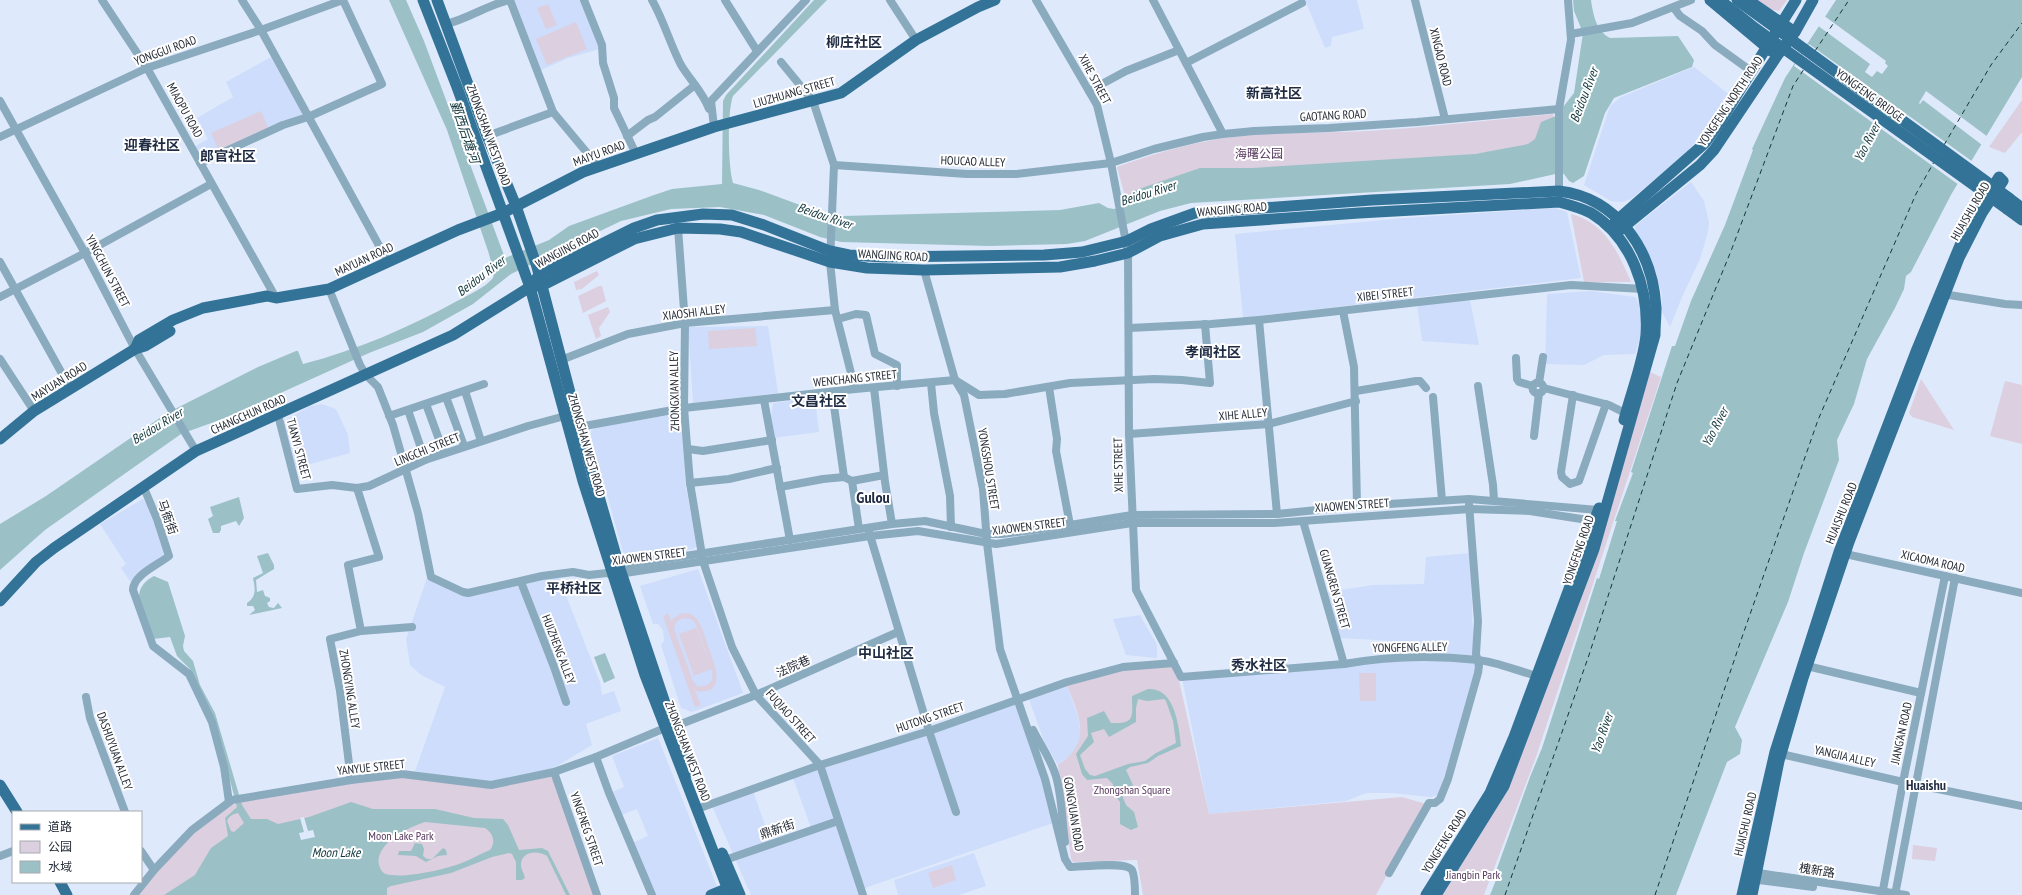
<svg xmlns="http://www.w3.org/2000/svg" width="2022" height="895" font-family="'PT Sans Narrow','Noto Sans SC',sans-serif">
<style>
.built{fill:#ceddfb}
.green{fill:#dccfe0;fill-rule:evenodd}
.water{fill:#9bc1c7;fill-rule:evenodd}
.pier{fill:#dfe9fc}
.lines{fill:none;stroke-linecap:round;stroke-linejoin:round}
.ferry{stroke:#11363c;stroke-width:1;stroke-dasharray:5 4;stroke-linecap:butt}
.minor{stroke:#8aaabe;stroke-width:8}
.major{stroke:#337397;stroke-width:11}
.major-bridge{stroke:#337397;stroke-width:11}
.labels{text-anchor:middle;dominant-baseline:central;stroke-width:4;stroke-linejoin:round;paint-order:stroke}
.street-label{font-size:12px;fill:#252b36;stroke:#fff}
.park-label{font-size:12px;fill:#573a5f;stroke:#fff}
.water-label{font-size:13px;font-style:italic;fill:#11363c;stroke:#fff}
.quarter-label{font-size:14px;font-weight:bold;fill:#1f2b42;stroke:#fff}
.district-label{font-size:16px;font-weight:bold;fill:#1f2b42;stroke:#fff}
</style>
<rect width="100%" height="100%" fill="#dfe9fc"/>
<g class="built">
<polygon points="514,0 583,0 600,49 568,58 541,70"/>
<polygon points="1305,0 1357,0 1364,29 1332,37 1331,46 1325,48"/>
<polygon points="271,57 305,116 202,167 192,148 208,139 197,118 233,97 226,82"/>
<polygon points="1694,67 1731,96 1714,120 1685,154 1631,199 1623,202 1611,201 1584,185 1610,106 1621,97"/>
<polygon points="1691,182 1704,201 1709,223 1708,232 1700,259 1682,297 1670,327 1661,310 1662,294 1651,262 1635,231 1635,226"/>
<polygon points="1555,208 1567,212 1581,278 1243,318 1235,234 1404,218"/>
<polygon points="1591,291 1635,297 1641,307 1643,330 1635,354 1604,355 1584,365 1545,364 1547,294"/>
<polygon points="1470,300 1479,345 1422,341 1417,304"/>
<polygon points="768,326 778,393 693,403 688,327"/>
<polygon points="815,398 819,432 773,438 771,417 773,403"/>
<polygon points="322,404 336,409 348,435 350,453 296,468 281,423 310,406"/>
<polygon points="676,414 679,419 683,439 686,488 697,546 693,549 639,560 630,558 623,552 591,437 591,431 597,427"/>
<polygon points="143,499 151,510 166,555 130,581 121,568 126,564 100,524"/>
<polygon points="1470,553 1474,660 1394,658 1394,641 1340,638 1327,592 1373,585 1424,584 1426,557"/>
<polygon points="698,569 743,693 692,712 681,708 661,645 664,641 663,630 658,624 653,624 640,586"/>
<polygon points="558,575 600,682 602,695 614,691 621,711 586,724 592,745 552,769 488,783 415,771 445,687 421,675 410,665 406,639 427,578 466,596"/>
<polygon points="1140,615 1157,645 1157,658 1126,655 1113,619"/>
<polygon points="1421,657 1477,664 1460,726 1438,795 1431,797 1392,793 1366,793 1346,801 1209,814 1182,678"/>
<polygon points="1067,685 1078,717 1081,735 1074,752 1058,765 1044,741 1029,699"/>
<polygon points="1016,702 1040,771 1053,823 862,889 864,895 751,895 712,806 753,791 771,842 811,828 793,778"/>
<polygon points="658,738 718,889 704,895 653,895 632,843 648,836 637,809 621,815 612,792 624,787 612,756"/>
<polygon points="974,853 986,886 959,895 898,895 894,880"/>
</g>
<g class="green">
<polygon points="1756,0 1787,0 1779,11 1765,8"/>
<polygon points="548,4 557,25 546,29 537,8"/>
<polygon points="576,22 587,49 547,65 536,39"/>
<polygon points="2022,100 2022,132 2005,153 1989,147"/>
<polygon points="261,111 269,129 219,151 211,133"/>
<path d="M 1553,114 L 1554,118 L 1533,144 L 1527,146 L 1128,207 L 1117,167 C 1160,151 1207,138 1253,135 C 1291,132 1330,133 1368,131 C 1430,127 1491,120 1553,114 Z"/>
<path d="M 1571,214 C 1605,223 1618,252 1631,282 L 1584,282 Z"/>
<polygon points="597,271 599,275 582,289 576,290 574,282"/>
<polygon points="599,286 602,286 606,301 583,313 578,296"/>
<polygon points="608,307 610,312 599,328 601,336 596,339 588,315"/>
<polygon points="755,328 757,346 709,349 708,331"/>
<polygon points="1650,372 1661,377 1536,757 1484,895 1438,895 1500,794 1606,511"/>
<polygon points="1921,379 1954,430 1912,417 1909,413"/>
<polygon points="2005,381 2022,385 2022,444 1990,436"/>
<path d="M 668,613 L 671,621 C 678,613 688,610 696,618 C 702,625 705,637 708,646 C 714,663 729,696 695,691 L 701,705 L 695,707 L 663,616 ZM 683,618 L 691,619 L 695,623 L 711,666 L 696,628 L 679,634 L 694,676 L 711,669 C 716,680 708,688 697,686 L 693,681 L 674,629 L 676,622 Z"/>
<path d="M 1172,665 L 1178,676 L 1209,814 L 1402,797 L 1426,804 L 1376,895 L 1143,895 L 1137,860 L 1073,862 L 1071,859 L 1058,765 C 1093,742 1079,716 1067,685 L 1124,670 Z"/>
<polygon points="1359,673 1376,673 1376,701 1360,701"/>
<path d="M 553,774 L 595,895 L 137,895 C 161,866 190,831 221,810 C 228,806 236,803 244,800 L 402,776 L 491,786 Z"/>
<polygon points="1913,845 1937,848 1935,861 1912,859"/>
<polygon points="952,865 956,880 933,888 928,873"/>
</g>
<g class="water">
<path d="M 389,0 L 406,0 L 424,41 L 505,258 L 549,240 L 569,226 L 654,195 L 672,189 L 722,184 L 723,101 L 726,95 L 814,0 L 827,0 L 733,96 C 727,112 728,167 733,183 L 759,190 L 819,212 L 843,216 L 1060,210 L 1099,203 L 1108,208 L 1114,209 L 1126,205 L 1130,194 L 1133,191 L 1200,168 L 1252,168 L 1475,154 L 1528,144 L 1535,139 L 1541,122 L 1556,116 L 1574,93 L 1583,33 L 1574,11 L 1573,0 L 1591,0 C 1593,14 1596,31 1610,38 L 1678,36 L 1694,60 L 1692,67 L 1614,98 L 1605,113 L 1584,176 L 1573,183 L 1569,181 L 1564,174 L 1560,173 L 1510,184 L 1191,203 L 1160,211 L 1085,241 L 1067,244 L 989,246 L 841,242 L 820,237 L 764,215 L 720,207 L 671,209 L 621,221 L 511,274 L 473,304 L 423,332 L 369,353 L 225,418 L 181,434 L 45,530 L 0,570 L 0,524 L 46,496 L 167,413 L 258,367 L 296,351 L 298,351 L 303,364 C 357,350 408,328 457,301 C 468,295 485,288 493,278 L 494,273 L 489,254 L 447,130 Z"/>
<polygon points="1836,0 2022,0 2022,77 1952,193 1911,272 1906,276 1904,289 1895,308 1867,359 1854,404 1837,440 1839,460 1804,553 1788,602 1735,727 1742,740 1740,754 1727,762 1676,895 1490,895 1498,875 1495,874 1530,777 1542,748 1597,578 1599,579 1617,521 1615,521 1633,473 1631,472 1672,346 1675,346 1691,301 1725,225 1753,150 1752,149 1785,78"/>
<polygon points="239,497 244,518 239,526 236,521 221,526 221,530 219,533 213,533 208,519 213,516 210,507"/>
<path d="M 268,553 L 274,565 L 274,569 L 256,580 L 257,592 L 263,590 L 265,596 L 270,598 L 270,601 L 267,603 L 269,607 L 274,608 L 278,603 L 282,608 L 249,615 L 255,610 L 253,606 L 247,606 L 247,603 C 257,597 255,588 253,578 L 263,573 L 257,556 Z"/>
<path d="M 154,576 L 168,582 L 185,636 L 183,646 L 184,651 L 193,661 L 200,685 L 215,713 L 242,805 L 251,819 L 267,819 L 278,824 L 309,817 L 351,802 L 373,809 L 435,809 L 474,818 L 503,819 L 508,825 L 519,850 L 542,848 L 548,851 L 570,895 L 566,895 L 547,856 C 538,850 521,851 521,865 C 521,869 524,873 525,878 L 522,880 L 516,880 L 516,862 L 512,854 L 509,853 L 492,857 L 451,873 L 391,886 L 387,888 L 387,895 L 164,895 L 195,875 L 211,848 L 228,836 L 225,818 L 237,807 L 226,765 L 190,669 L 177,656 L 170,637 L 153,639 L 139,597 C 139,587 146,580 154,576 ZM 238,813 L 244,823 L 234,832 L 231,831 L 227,821 C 229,816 233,814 238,813 ZM 425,822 L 485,828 C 493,833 496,842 490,850 C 480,854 470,860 459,864 C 442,870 403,879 386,874 C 382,873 380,868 379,865 C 374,844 409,827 425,822 Z"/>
<polygon points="605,653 615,678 604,683 594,657"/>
<path d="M 1148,689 C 1175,687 1179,727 1181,746 L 1158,756 L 1148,763 L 1130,767 L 1126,770 L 1133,785 L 1122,795 L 1126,805 L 1134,812 L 1138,827 L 1131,830 L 1120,824 L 1120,802 L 1112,791 L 1113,784 L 1107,778 L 1087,780 L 1082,774 L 1076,754 L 1088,736 L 1087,718 L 1104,711 L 1111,723 C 1136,724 1132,716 1132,696 ZM 1138,699 L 1147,701 L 1164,699 L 1166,701 L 1173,721 L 1176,743 L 1156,753 L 1145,761 L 1128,764 L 1095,776 L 1090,775 L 1085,769 L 1080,755 L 1094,742 L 1091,733 L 1104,729 L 1109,737 L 1136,722 L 1136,708 Z"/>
<polygon points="415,843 422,844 424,849 423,856 427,859 432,859 443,848 446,850 447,855 438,856 426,862 416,856 398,855 399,851 411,851"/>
</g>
<g class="pier">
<polygon points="1823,15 1886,61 1885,63 1888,66 1882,74 1877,71 1872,77 1865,72 1870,64 1817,25"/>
<polygon points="1809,44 1973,162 1959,185 1794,66"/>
<polygon points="1926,91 1988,137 1982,145 1923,100 1920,104 1919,103"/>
<polygon points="304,817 308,831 313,830 315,837 301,840 299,833 304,832 300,818"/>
</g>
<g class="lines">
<g class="ferry">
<polyline points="1815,51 1849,0"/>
<polyline points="1944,145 1991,65 2022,23"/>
<polyline points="1505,895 1589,655 1677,383 1731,251 1793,86 1804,69"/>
<polyline points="1655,895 1740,643 1818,420 1916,194 1934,162"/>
</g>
<g class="minor">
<polyline points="102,0 147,68 276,298"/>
<polyline points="242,0 261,30 388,262"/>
<polyline points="510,0 553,112 598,166"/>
<polyline points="584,0 602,45 603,63 614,98 614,108 636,154"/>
<path d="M 652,0 C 664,21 670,44 681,65 C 690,80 703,92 709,109"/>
<polyline points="725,0 757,51"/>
<polyline points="890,0 916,40"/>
<path d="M 1036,0 L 1097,105 L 1111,163 L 1128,253 L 1129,434 L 1136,590 L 1181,677 L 1344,664 C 1388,656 1434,655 1478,660 C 1497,662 1518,671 1537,676"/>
<polyline points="1153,0 1223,134"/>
<polyline points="1415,0 1445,119"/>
<polyline points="1674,8 1680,16 1702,31 1715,45 1751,71"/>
<path d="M 446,24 C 468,19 487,5 509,0"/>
<polyline points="1571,34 1632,23 1691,0"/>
<polyline points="781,62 813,101 834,165 830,262 835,310 855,389"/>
<polyline points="1186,63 1302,3"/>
<polyline points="1089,91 1126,71 1179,50"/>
<polyline points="0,101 85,253 135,349 196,451"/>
<polyline points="714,127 711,101 806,0"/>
<polyline points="487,136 553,112"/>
<polyline points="627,136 648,120 655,117 695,85"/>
<polyline points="0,137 147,68 261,30 343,0"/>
<polyline points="200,163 283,125 308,117 382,84 343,0"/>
<polyline points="834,165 967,174 1016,174 1111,163 1154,149 1203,137 1223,134 1254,131 1329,128 1417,122 1559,109"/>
<polyline points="1559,196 1559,109 1571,40 1568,0"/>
<polyline points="678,228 685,323 684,408 690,483 703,561 732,647 756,695 820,765 863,895"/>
<polyline points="0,262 70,388"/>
<path d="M 924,270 L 955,380 L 964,395 L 983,489 L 987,543 L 1000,649 L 1045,779 L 1065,859 L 1070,867 C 1082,867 1125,861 1132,870 C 1135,876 1135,888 1135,895"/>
<polyline points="329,289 360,365 366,375 378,387 393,425 418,513 431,577 463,592 468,593 542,576 573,572 589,575 607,573 612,575 870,536 918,531 996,544 1132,523 1274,523 1470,509 1530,511 1594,521"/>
<polyline points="1943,294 2005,304 2022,305"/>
<polyline points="0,297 85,253 211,184"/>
<polyline points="1343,311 1354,367 1357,506"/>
<polyline points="838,319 856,314 866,315 875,354 897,365 897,386"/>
<polyline points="1259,320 1277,514"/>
<polyline points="1129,328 1211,324 1259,320 1571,285 1643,289"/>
<polyline points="1516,358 1517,379 1519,382 1533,386"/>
<polyline points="0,359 34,411"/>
<polyline points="561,360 628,334 685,323 835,310"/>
<circle cx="1538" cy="388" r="5.5"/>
<polyline points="931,383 934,413 950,496 951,527"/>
<polyline points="1539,383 1543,357"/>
<polyline points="1478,386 1493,485 1494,500"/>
<polyline points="1049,387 1057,439 1056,451 1070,525"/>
<polyline points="874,388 885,482 892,524"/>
<polyline points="1544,388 1609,405 1625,413"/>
<polyline points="465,391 481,441"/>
<polyline points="1356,391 1416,381 1420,381 1426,388"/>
<polyline points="832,392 844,477"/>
<polyline points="1573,395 1561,472 1562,477 1570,484 1579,481 1606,404"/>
<polyline points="446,397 464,446"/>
<polyline points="1433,397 1442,500"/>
<polyline points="764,400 790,540"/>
<polyline points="426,404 444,453"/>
<polyline points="408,410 425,460"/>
<polyline points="278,415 297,489 332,485 357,488 369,486 425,460 528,426 565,416"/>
<polyline points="389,416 484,384"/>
<polyline points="579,427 684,408 855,389 955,380 979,395 1005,394 1070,383 1154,379 1182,380 1210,383 1205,324"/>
<polyline points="1129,434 1269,424 1356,401"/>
<polyline points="1534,436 1539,393"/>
<polyline points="688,449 703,451 772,440"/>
<polyline points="852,481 859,529"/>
<polyline points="690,483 729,479 777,468"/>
<polyline points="780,487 823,479 844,477 852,481 884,475"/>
<path d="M 144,488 L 157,519 L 169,556 C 158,565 133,575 133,590 L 153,646 L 189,674 L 212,722 L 224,767 L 229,802"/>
<polyline points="1303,521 1344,664"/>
<polyline points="869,532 929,731 956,812"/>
<polyline points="1841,553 2022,593"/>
<polyline points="614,567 892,524 925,521 986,534 1002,534 1070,525 1132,515 1277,514 1357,506 1469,499 1598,510"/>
<polyline points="521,582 554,667 566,702"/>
<polyline points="361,631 412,627"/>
<polyline points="1807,666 1921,693"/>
<polyline points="86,697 90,718 125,812"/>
<polyline points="673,727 756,695 898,632"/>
<path d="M 1033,730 C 1041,746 1053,762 1057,780 C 1062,800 1062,821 1065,842"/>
<polyline points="1781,754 1903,782 2022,806"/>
<polyline points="596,757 609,793 652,895"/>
<polyline points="554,772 597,895"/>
<polyline points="351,780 340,691 330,639 361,631 348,565 379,557 357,488"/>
<polyline points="697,809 820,765 929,731 1067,682 1123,667 1174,663"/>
<polyline points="141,851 154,870"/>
<polyline points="0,856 13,851"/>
<polyline points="725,860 838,821"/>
<polyline points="1752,872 1906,895"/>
<polyline points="1389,873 1429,803 1435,803 1440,799 1448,779 1478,673 1479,666 1476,654 1478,621 1469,504"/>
<polyline points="1751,879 1813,887"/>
<polyline points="134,895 154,870 192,830 232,800 351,780 402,774 491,785 554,772 596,757 665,728"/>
<polyline points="1882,895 1903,782 1945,576"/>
<polyline points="1895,895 1955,578"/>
</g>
<g class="major">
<polyline points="423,0 457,87 530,287 583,481 645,675 730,895"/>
<polyline points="437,0 487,136 516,206 537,267 579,427 619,566 673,727 690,772"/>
<polyline points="1710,0 1771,51"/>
<polyline points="1748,0 1795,32"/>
<polyline points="2009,198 2022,208"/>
<polyline points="2007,209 2022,220"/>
<polyline points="1615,222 1705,143 1720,122 1796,0"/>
<polyline points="1620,230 1700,165 1714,150 1777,56 1795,32 1813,0"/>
<path d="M 530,287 L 543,285 L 634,239 L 678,228 L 720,229 L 741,232 L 830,262 L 867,268 L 924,270 L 1060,267 L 1095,261 L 1128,253 L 1160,236 L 1203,224 L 1359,213 L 1559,202 C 1570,205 1581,208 1591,213 C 1632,238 1649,289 1646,335 C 1643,363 1631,392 1624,420"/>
<polyline points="135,349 139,340 173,320 203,308 267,296 276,298 329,289 458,230 503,213 583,172 714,127 841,93 916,40 978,7 995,0"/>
<polyline points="0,439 34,411 135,349 145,346 170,331"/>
<path d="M 0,601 L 36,562 L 54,548 L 196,451 L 453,335 L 530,287 L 539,275 L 634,228 L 657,220 L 703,214 L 732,215 L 764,225 L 830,251 L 849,255 L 884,257 L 1044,255 L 1082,252 L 1127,241 L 1151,229 L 1195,213 L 1372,200 L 1559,191 C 1618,198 1653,251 1656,308 C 1656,317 1655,326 1655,335 L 1594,549 L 1504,786 L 1436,895"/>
<polyline points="0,785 17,812"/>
<polyline points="722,853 740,895"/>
<polyline points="60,882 67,895"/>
<polyline points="711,895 728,888 734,889"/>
<polyline points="1426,895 1490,793 1514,737 1599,508"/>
<polyline points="1742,895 1775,752 1839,552 1917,349 1968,226 1999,177 2003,181 1982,213 1959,258 1849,542 1803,678 1779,761 1752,895"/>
</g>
<g class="major-bridge">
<polyline points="1720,0 1755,28 2007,209"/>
<polyline points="1737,0 2009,198"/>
</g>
</g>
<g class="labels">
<g class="street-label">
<text transform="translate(165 50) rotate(-20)">YONGGUI ROAD</text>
<text transform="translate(1441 57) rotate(76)">XINGAO ROAD</text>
<text transform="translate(1095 79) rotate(62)">XIHE STREET</text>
<text transform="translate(794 92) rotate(-16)">LIUZHUANG STREET</text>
<text transform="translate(1870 95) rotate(36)">YONGFENG BRIDGE</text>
<text transform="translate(1730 101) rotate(-56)">YONGFENG NORTH ROAD</text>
<text transform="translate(185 110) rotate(61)">MIAOPU ROAD</text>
<text transform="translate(1333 115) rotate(-3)">GAOTANG ROAD</text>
<text transform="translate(489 135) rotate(70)">ZHONGSHAN WEST ROAD</text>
<text transform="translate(599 153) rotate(-20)">MAIYU ROAD</text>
<text transform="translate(973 161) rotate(2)">HOUCAO ALLEY</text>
<text transform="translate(1232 209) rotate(-5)">WANGJING ROAD</text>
<text transform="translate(1970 211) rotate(-60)">HUAISHU ROAD</text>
<text transform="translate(567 248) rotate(-28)">WANGJING ROAD</text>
<text transform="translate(893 255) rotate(3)">WANGJING ROAD</text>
<text transform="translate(364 259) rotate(-25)">MAYUAN ROAD</text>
<text transform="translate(108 271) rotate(62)">YINGCHUN STREET</text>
<text transform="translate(1385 294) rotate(-6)">XIBEI STREET</text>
<text transform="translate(694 312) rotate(-7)">XIAOSHI ALLEY</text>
<text transform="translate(855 378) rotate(-6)">WENCHANG STREET</text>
<text transform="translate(59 381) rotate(-32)">MAYUAN ROAD</text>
<text transform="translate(674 391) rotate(-91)">ZHONGXIAN ALLEY</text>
<text transform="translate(248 414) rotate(-24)">CHANGCHUN ROAD</text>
<text transform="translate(1243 414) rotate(-5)">XIHE ALLEY</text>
<text transform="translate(587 445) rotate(74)">ZHONGSHAN WEST ROAD</text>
<text transform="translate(299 449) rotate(75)">TIANYI STREET</text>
<text transform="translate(427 449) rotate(-22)">LINGCHI STREET</text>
<text transform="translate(1118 465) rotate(-91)">XIHE STREET</text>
<text transform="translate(989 469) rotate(81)">YONGSHOU STREET</text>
<text transform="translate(1352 505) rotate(-4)">XIAOWEN STREET</text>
<text transform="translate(1841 513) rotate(-68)">HUAISHU ROAD</text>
<text transform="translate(168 517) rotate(70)">马衙街</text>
<text transform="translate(1029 526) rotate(-7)">XIAOWEN STREET</text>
<text transform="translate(1578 550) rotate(-71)">YONGFENG ROAD</text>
<text transform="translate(649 556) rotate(-7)">XIAOWEN STREET</text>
<text transform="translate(1933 561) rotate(13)">XICAOMA ROAD</text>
<text transform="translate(1335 589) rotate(74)">GUANGREN STREET</text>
<text transform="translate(1410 647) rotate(-1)">YONGFENG ALLEY</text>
<text transform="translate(559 649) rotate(69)">HUIZHENG ALLEY</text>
<text transform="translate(793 666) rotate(-24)">法院巷</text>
<text transform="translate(350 689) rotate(81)">ZHONGYING ALLEY</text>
<text transform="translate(791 716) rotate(48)">FUQIAO STREET</text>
<text transform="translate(930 717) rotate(-19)">HUTONG STREET</text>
<text transform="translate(1901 733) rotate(-78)">JIANG'AN ROAD</text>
<text transform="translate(115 751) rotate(70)">DASHUYUAN ALLEY</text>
<text transform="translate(688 751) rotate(69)">ZHONGSHAN WEST ROAD</text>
<text transform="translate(1845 756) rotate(13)">YANGJIA ALLEY</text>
<text transform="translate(371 767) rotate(-6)">YANYUE STREET</text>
<text transform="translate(1074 814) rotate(81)">GONGYUAN ROAD</text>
<text transform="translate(1745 824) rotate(-77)">HUAISHU ROAD</text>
<text transform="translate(587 829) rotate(71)">YINGFNEG STREET</text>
<text transform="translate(777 829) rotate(-19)">鼎新街</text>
<text transform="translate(1444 841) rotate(-58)">YONGFENG ROAD</text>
<text transform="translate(1817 870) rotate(9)">槐新路</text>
</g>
<g class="park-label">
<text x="1259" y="153">海曙公园</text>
<text x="1132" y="789">Zhongshan Square</text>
<text x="401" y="835">Moon Lake Park</text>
<text x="1473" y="874">Jiangbin Park</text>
</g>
<g class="water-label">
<text transform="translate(1584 95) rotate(-69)">Beidou River</text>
<text transform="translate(465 132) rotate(71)">鄞西后塘河</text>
<text transform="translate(1867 142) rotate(-62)">Yao River</text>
<text transform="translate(1148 193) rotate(-17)">Beidou River</text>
<text transform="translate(825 216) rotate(19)">Beidou River</text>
<text transform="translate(481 276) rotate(-37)">Beidou River</text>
<text transform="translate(157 426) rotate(-31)">Beidou River</text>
<text transform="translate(1715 427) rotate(-62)">Yao River</text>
<text transform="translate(1602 733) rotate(-70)">Yao River</text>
<text x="336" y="852">Moon Lake</text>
</g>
<g class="quarter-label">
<text x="854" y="42">柳庄社区</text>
<text x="1274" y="93">新高社区</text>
<text x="152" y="145">迎春社区</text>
<text x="228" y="156">郎官社区</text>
<text x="1213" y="352">孝闻社区</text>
<text x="819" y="401">文昌社区</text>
<text x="574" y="588">平桥社区</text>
<text x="886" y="653">中山社区</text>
<text x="1259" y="665">秀水社区</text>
<text x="1926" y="785">Huaishu</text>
</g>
<g class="district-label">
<text x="873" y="497">Gulou</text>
</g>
</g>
<rect x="12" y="811" width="130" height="72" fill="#ffffff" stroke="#a8aaaf"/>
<rect x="20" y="824" width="20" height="6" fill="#337397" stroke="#a8aaaf"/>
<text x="48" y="831" font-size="12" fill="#252b36">道路</text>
<rect x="20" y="841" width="20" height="12" fill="#dccfe0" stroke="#a8aaaf"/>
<text x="48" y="851" font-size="12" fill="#252b36">公园</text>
<rect x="20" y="861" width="20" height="12" fill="#9bc1c7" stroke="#a8aaaf"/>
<text x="48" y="871" font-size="12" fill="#252b36">水域</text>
</svg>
